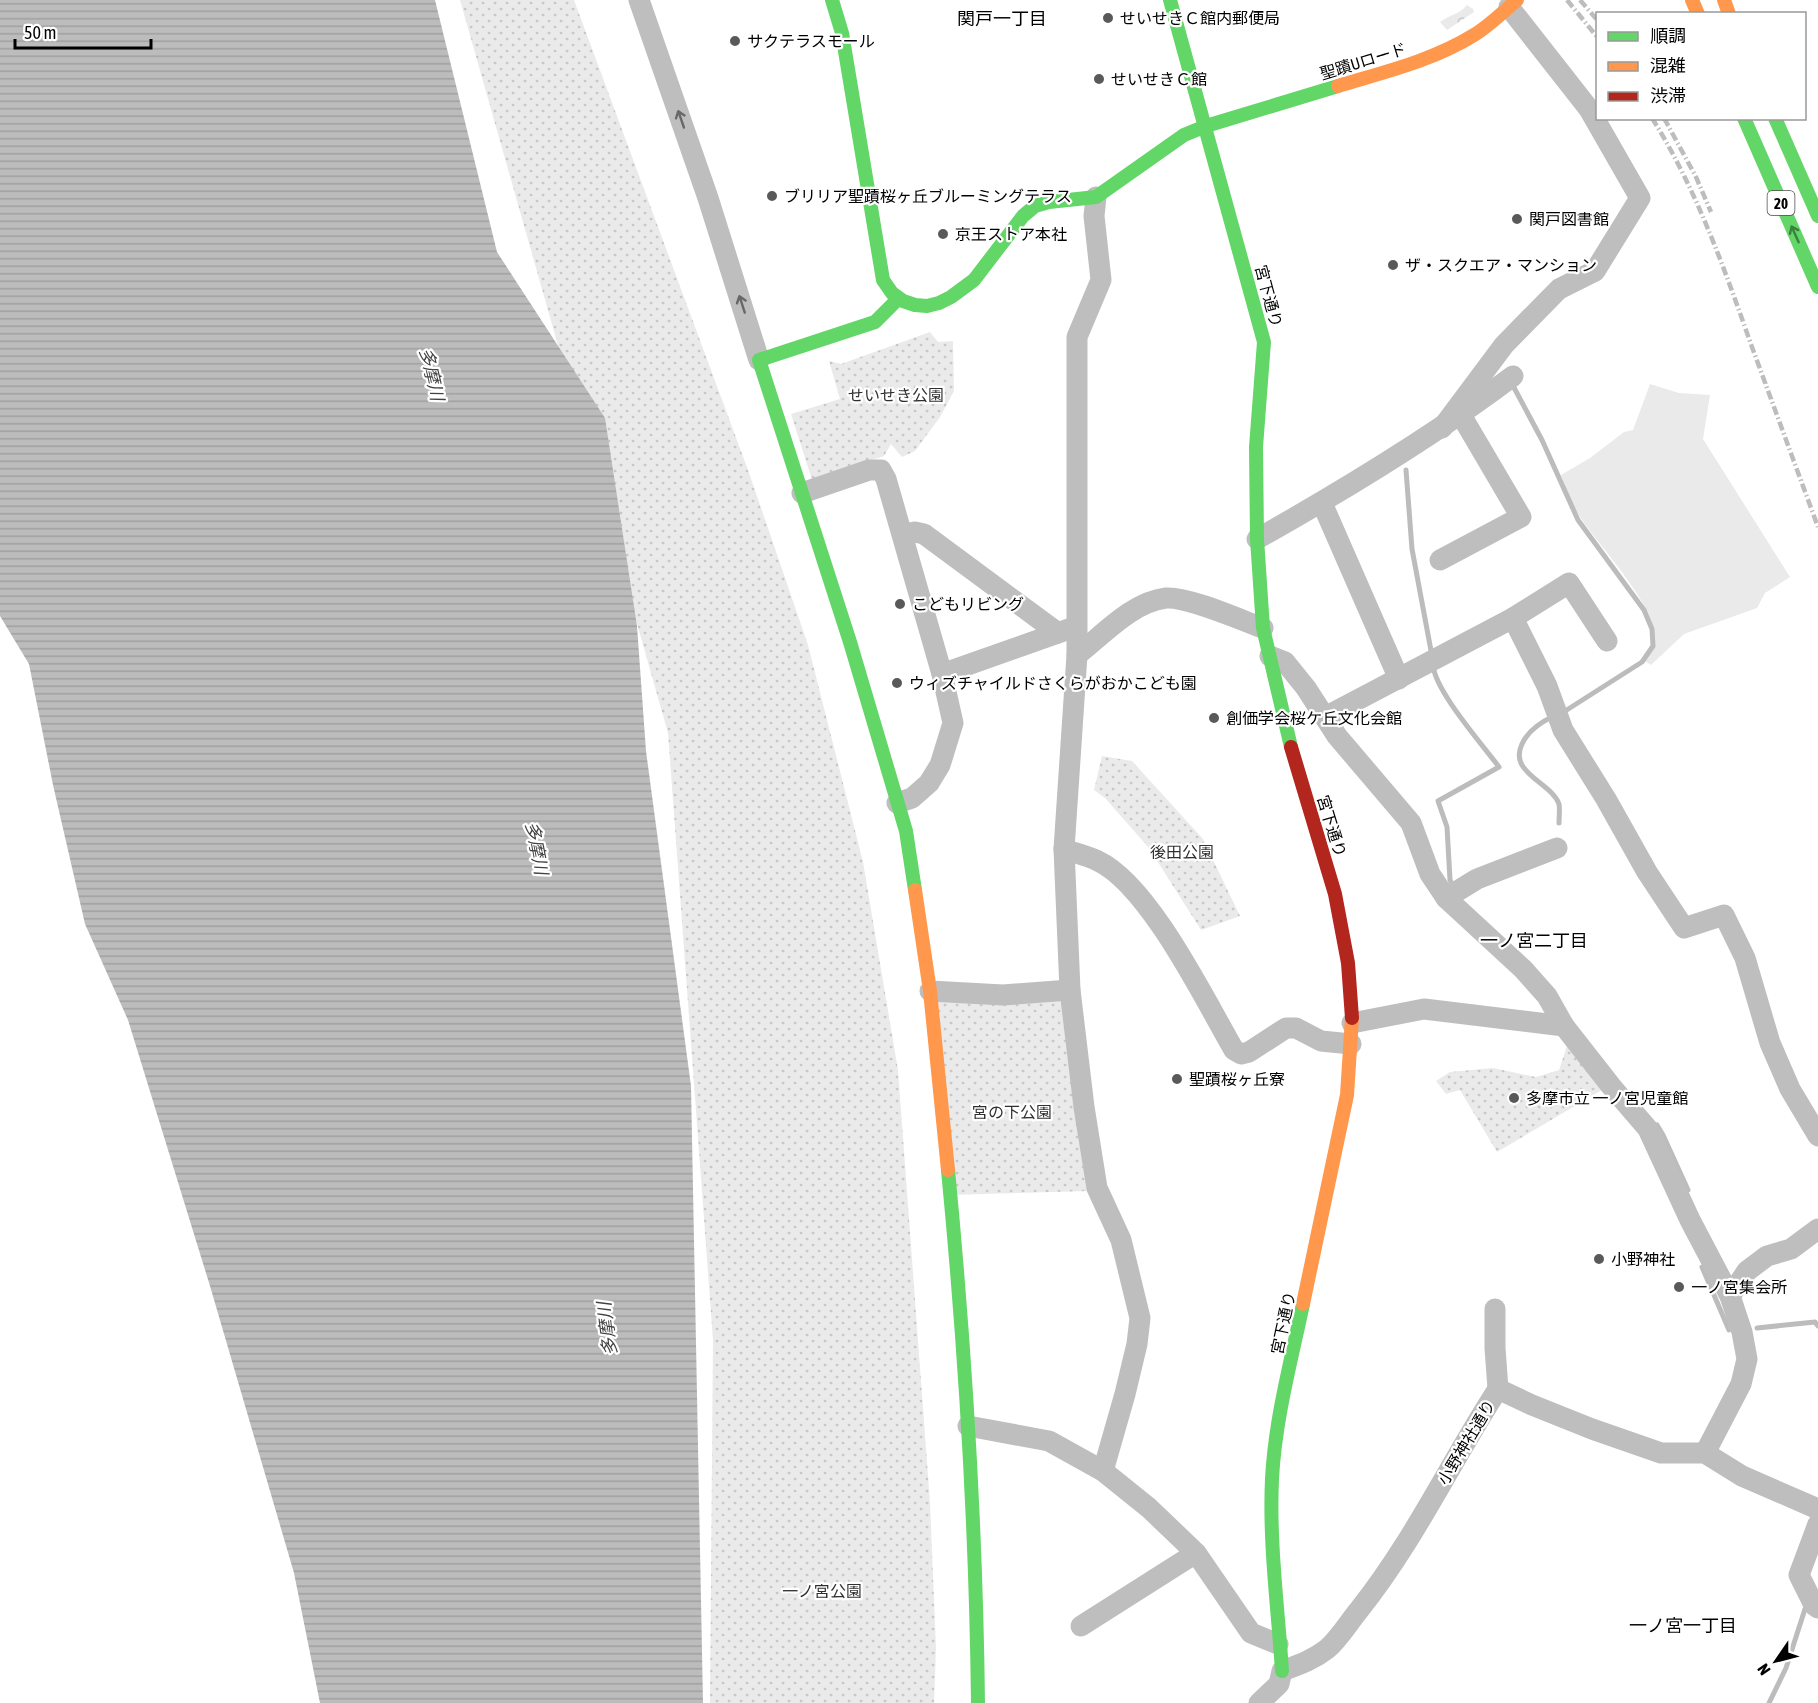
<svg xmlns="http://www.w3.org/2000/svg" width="1818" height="1703" font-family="'Asap Condensed','Noto Sans JP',sans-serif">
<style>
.grass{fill:#eaeaea}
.forest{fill:url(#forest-crowns)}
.park{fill:url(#park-dots)}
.water{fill:url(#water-rules)}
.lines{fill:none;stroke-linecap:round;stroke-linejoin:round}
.stream{stroke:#bcbcbc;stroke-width:5}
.street{stroke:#bebebe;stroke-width:21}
.fast{stroke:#63d668;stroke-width:14}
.slow{stroke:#ff974d;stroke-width:14}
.jam{stroke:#b3261e;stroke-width:14}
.rail{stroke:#bdbdbd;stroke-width:4.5;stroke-dasharray:9 3 1.5 3;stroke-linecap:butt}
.oneway{stroke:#686868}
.oneway2{stroke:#3b803e}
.poi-dot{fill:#595959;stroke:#fff;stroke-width:2}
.labels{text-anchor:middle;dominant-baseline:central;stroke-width:4.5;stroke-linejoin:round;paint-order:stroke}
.shield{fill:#fff;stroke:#4c4c4c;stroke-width:1.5}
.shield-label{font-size:15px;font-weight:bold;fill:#000}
.poi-label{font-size:16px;fill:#000;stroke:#fff;text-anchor:start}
.street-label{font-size:16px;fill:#000;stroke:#fff}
.park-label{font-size:16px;fill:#303030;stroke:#fff}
.neighbourhood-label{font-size:18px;fill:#000;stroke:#fff}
.water-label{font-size:18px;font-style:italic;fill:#414141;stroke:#fff}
</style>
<defs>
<pattern id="forest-crowns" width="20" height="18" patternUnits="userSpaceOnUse" patternTransform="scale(1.5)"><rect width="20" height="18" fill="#eaeaea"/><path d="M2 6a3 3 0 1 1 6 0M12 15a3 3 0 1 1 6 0" fill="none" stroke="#c7c7c7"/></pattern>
<pattern id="park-dots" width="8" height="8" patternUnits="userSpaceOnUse" patternTransform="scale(1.5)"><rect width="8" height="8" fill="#eaeaea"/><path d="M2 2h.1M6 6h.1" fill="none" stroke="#c7c7c7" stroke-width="1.8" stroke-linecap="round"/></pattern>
<pattern id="water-rules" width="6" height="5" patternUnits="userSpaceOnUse" patternTransform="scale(1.5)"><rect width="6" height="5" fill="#bcbcbc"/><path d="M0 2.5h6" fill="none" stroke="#a0a0a0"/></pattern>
</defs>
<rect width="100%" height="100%" fill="#fff"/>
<path class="grass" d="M 1650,384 L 1679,393 L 1710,395 L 1703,439 L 1790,577 L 1765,593 L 1757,608 L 1684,634 L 1651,665 L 1645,661 C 1650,654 1654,649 1655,641 C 1658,608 1601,548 1582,520 C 1573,507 1567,489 1561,475 L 1590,458 L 1624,432 L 1633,430 Z"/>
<path class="forest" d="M 1467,5 L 1473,9 L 1474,12 L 1447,30 L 1440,22 C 1450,14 1459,15 1467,5 Z"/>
<g class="park">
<polygon points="460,0 574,0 748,470 808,645 863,862 898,1070 930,1503 936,1648 934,1703 710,1703 713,1340 668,733"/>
<polygon points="930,332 938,342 953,341 954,391 940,417 915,451 902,457 891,444 884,456 812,480 791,414 840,399 829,361 841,364"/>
<polygon points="1102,756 1132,761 1203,839 1240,916 1201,930 1149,848 1105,798 1094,790"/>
<polygon points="1070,990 1090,1191 950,1195 936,1002"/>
<polygon points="1569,1040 1602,1090 1497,1152 1460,1090 1446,1094 1436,1081 1450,1072 1493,1068 1536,1077 1559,1070"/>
</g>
<polygon class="water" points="0,0 435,0 497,252 605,418 637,626 646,751 691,1086 703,1703 320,1703 294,1573 210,1286 128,1020 85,924 53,785 29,664 0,616"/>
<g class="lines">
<g class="stream">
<polyline points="1511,382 1542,440 1578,520 1644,610 1652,629 1653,646 1642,662 1562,713"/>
<polyline points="1406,470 1412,549 1432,656"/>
<path d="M 1433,665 C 1435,691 1482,744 1499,767 L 1438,801 L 1447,827 L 1450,880 L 1453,887"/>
<path d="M 1554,716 C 1541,722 1528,731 1522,744 C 1508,773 1551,782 1559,804 C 1560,809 1559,818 1559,823"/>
<polyline points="1657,1125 1663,1135 1688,1190"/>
<polyline points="1702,1267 1729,1330"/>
<polyline points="1757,1328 1815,1322 1818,1326"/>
<polyline points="1769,1703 1786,1668 1805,1609"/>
</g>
<g class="street">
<polyline points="639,0 708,198 759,360"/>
<polyline points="1096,197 1094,216 1101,280 1077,337 1077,655 1064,849 1070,990 1084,1107 1097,1188 1121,1240 1140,1318 1137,1344 1125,1394 1103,1471"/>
<polyline points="1442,428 1504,345 1559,289 1595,271 1640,198 1589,109 1509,7"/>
<polyline points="802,493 869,470 881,470 886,479 942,674 953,723 940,765 929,783 912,798 897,803"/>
<polyline points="1322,503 1399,679"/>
<polyline points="904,535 915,532 924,534 1058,633"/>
<path d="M 1257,539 C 1346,489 1432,437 1513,376"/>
<polyline points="1440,560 1521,517 1461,415"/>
<polyline points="1513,618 1569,583 1607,641"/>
<path d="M 1077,655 C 1103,635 1132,602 1166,598 C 1187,596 1241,620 1263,628"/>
<polyline points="1270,656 1285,662 1306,688 1337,736 1411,823 1430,874 1446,898 1523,969 1547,996 1564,1026 1611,1086 1648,1129 1690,1220 1730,1296 1742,1332 1747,1359 1741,1384 1705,1453"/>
<polyline points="942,674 1069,629"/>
<polyline points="1325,717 1513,618 1547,686 1563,730 1606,799 1647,872 1684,928 1724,915 1745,958 1770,1043 1790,1089 1818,1136"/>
<path d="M 1064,849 C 1075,853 1088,856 1098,861 C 1149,885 1205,1000 1234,1050 L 1241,1054 L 1249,1052 L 1286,1028 L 1296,1028 L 1321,1041 L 1351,1044"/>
<polyline points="1446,898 1477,879 1557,848"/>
<polyline points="930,991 1003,995 1070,990"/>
<polyline points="1352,1023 1424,1009 1564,1026"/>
<polyline points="1730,1296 1747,1271 1767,1256 1791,1249 1818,1229"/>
<polyline points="1495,1309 1495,1348 1498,1389"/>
<polyline points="1498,1389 1532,1405 1592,1429 1661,1453 1705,1453 1742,1476 1818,1509"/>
<polyline points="968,1426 1049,1441 1103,1471 1149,1508 1196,1553 1251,1633 1278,1644"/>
<polyline points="1818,1524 1799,1575 1814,1605 1818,1608"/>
<polyline points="1081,1626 1196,1553"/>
<path d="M 1259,1703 L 1279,1684 L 1282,1671 C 1298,1665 1313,1660 1327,1649 C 1339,1639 1349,1622 1359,1610 C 1414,1541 1450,1463 1498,1389"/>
</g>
<g class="fast">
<polyline points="832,0 842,33 883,280 892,293 903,301 915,305 927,306 939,303 951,297 974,280 1023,216 1035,206 1049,202 1096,197 1184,135 1206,126 1338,86"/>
<polyline points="1170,0 1264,342 1256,447 1257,539 1263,628 1291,747"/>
<polyline points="1744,118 1818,287"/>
<polyline points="1775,118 1818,216"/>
<polyline points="898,299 875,322 759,360 850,642 906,831 915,890"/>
<path d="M 948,1170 C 965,1347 976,1525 978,1703"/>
<path d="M 1282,1671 C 1278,1608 1269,1543 1272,1479 C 1275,1420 1291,1361 1303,1304"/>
</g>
<g class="slow">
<polyline points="1692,0 1698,14"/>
<polyline points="1724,0 1729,14"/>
<path d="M 1338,86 C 1384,72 1432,61 1474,35 C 1489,26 1503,12 1517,0"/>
<polyline points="915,890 930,991 948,1170"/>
<polyline points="1303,1304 1347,1095 1352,1018"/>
</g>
<polyline class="jam" points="1291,747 1335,894 1348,963 1352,1018"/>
<g class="rail">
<polyline points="1567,0 1598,38"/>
<polyline points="1580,0 1598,21"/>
<path d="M 1652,118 C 1697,190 1724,268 1752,347 C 1774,407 1796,467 1818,527"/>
<polyline points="1664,118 1696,177 1711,212"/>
</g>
</g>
<defs><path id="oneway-shaft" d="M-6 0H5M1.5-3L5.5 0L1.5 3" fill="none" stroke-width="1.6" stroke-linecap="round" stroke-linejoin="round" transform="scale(1.5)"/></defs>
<g class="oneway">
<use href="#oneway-shaft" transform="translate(681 119) rotate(-109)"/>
<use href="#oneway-shaft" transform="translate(742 304) rotate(-108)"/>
</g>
<use class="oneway2" href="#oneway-shaft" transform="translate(1795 234) rotate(-114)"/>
<g class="poi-dot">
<circle cx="1108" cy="18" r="6"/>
<circle cx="735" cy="41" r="6"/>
<circle cx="1099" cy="79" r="6"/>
<circle cx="772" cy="196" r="6"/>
<circle cx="1517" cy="219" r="6"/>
<circle cx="943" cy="234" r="6"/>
<circle cx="1393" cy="265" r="6"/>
<circle cx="900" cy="604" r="6"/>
<circle cx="897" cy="683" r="6"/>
<circle cx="1214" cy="718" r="6"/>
<circle cx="1177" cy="1079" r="6"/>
<circle cx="1514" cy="1098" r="6"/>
<circle cx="1599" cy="1259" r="6"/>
<circle cx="1679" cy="1287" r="6"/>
</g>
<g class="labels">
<rect class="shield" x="1767.5" y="191" width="27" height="24" rx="4.5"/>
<g class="shield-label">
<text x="1781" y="203">20</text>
</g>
<g class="poi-label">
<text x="1120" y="18">せいせきＣ館内郵便局</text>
<text x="747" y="41">サクテラスモール</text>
<text x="1111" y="79">せいせきＣ館</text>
<text x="784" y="196">ブリリア聖蹟桜ヶ丘ブルーミングテラス</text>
<text x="1529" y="219">関戸図書館</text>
<text x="955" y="234">京王ストア本社</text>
<text x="1405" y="265">ザ・スクエア・マンション</text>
<text x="912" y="604">こどもリビング</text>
<text x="909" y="683">ウィズチャイルドさくらがおかこども園</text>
<text x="1226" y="718">創価学会桜ケ丘文化会館</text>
<text x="1189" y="1079">聖蹟桜ヶ丘寮</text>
<text x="1526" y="1098">多摩市立 一ノ宮児童館</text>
<text x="1611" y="1259">小野神社</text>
<text x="1691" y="1287">一ノ宮集会所</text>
</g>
<g class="street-label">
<text transform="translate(1363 61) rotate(-17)">聖蹟Uロード</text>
<text transform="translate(1269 296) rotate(75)">宮下通り</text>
<text transform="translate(1332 826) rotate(73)">宮下通り</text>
<text transform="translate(1283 1323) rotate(-78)">宮下通り</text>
<text transform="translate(1466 1442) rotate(-59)">小野神社通り</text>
</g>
<g class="park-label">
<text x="896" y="395">せいせき公園</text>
<text x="1182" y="852">後田公園</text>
<text x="1012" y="1112">宮の下公園</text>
<text x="822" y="1591">一ノ宮公園</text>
</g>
<g class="neighbourhood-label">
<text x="1002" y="18">関戸一丁目</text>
<text x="1534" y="940">一ノ宮二丁目</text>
<text x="1683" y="1625">一ノ宮一丁目</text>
</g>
<g class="water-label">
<text transform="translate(432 374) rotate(77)">多摩川</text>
<text transform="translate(537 848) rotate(79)">多摩川</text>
<text transform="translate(607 1329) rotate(-97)">多摩川</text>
</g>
</g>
<rect x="1596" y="12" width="210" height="108" fill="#ffffff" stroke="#999999" stroke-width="1.5"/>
<rect x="1608" y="32" width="30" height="9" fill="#63d668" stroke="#999999" stroke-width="1.5"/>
<text x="1650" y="42" font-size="18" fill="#000000">順調</text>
<rect x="1608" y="62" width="30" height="9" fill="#ff974d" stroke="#999999" stroke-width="1.5"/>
<text x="1650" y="72" font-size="18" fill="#000000">混雑</text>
<rect x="1608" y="92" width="30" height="9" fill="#b3261e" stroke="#999999" stroke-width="1.5"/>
<text x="1650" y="102" font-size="18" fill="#000000">渋滞</text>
<g transform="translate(1776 1661) rotate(235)" stroke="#ffffff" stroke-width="4.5" paint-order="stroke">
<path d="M0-4.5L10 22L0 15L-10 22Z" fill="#000000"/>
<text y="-9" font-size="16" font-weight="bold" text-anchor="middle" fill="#000000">N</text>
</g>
<path d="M15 39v9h136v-9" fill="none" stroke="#000000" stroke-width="3"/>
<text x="24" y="39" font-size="18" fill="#000000" stroke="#ffffff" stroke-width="4.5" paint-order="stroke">50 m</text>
</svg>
